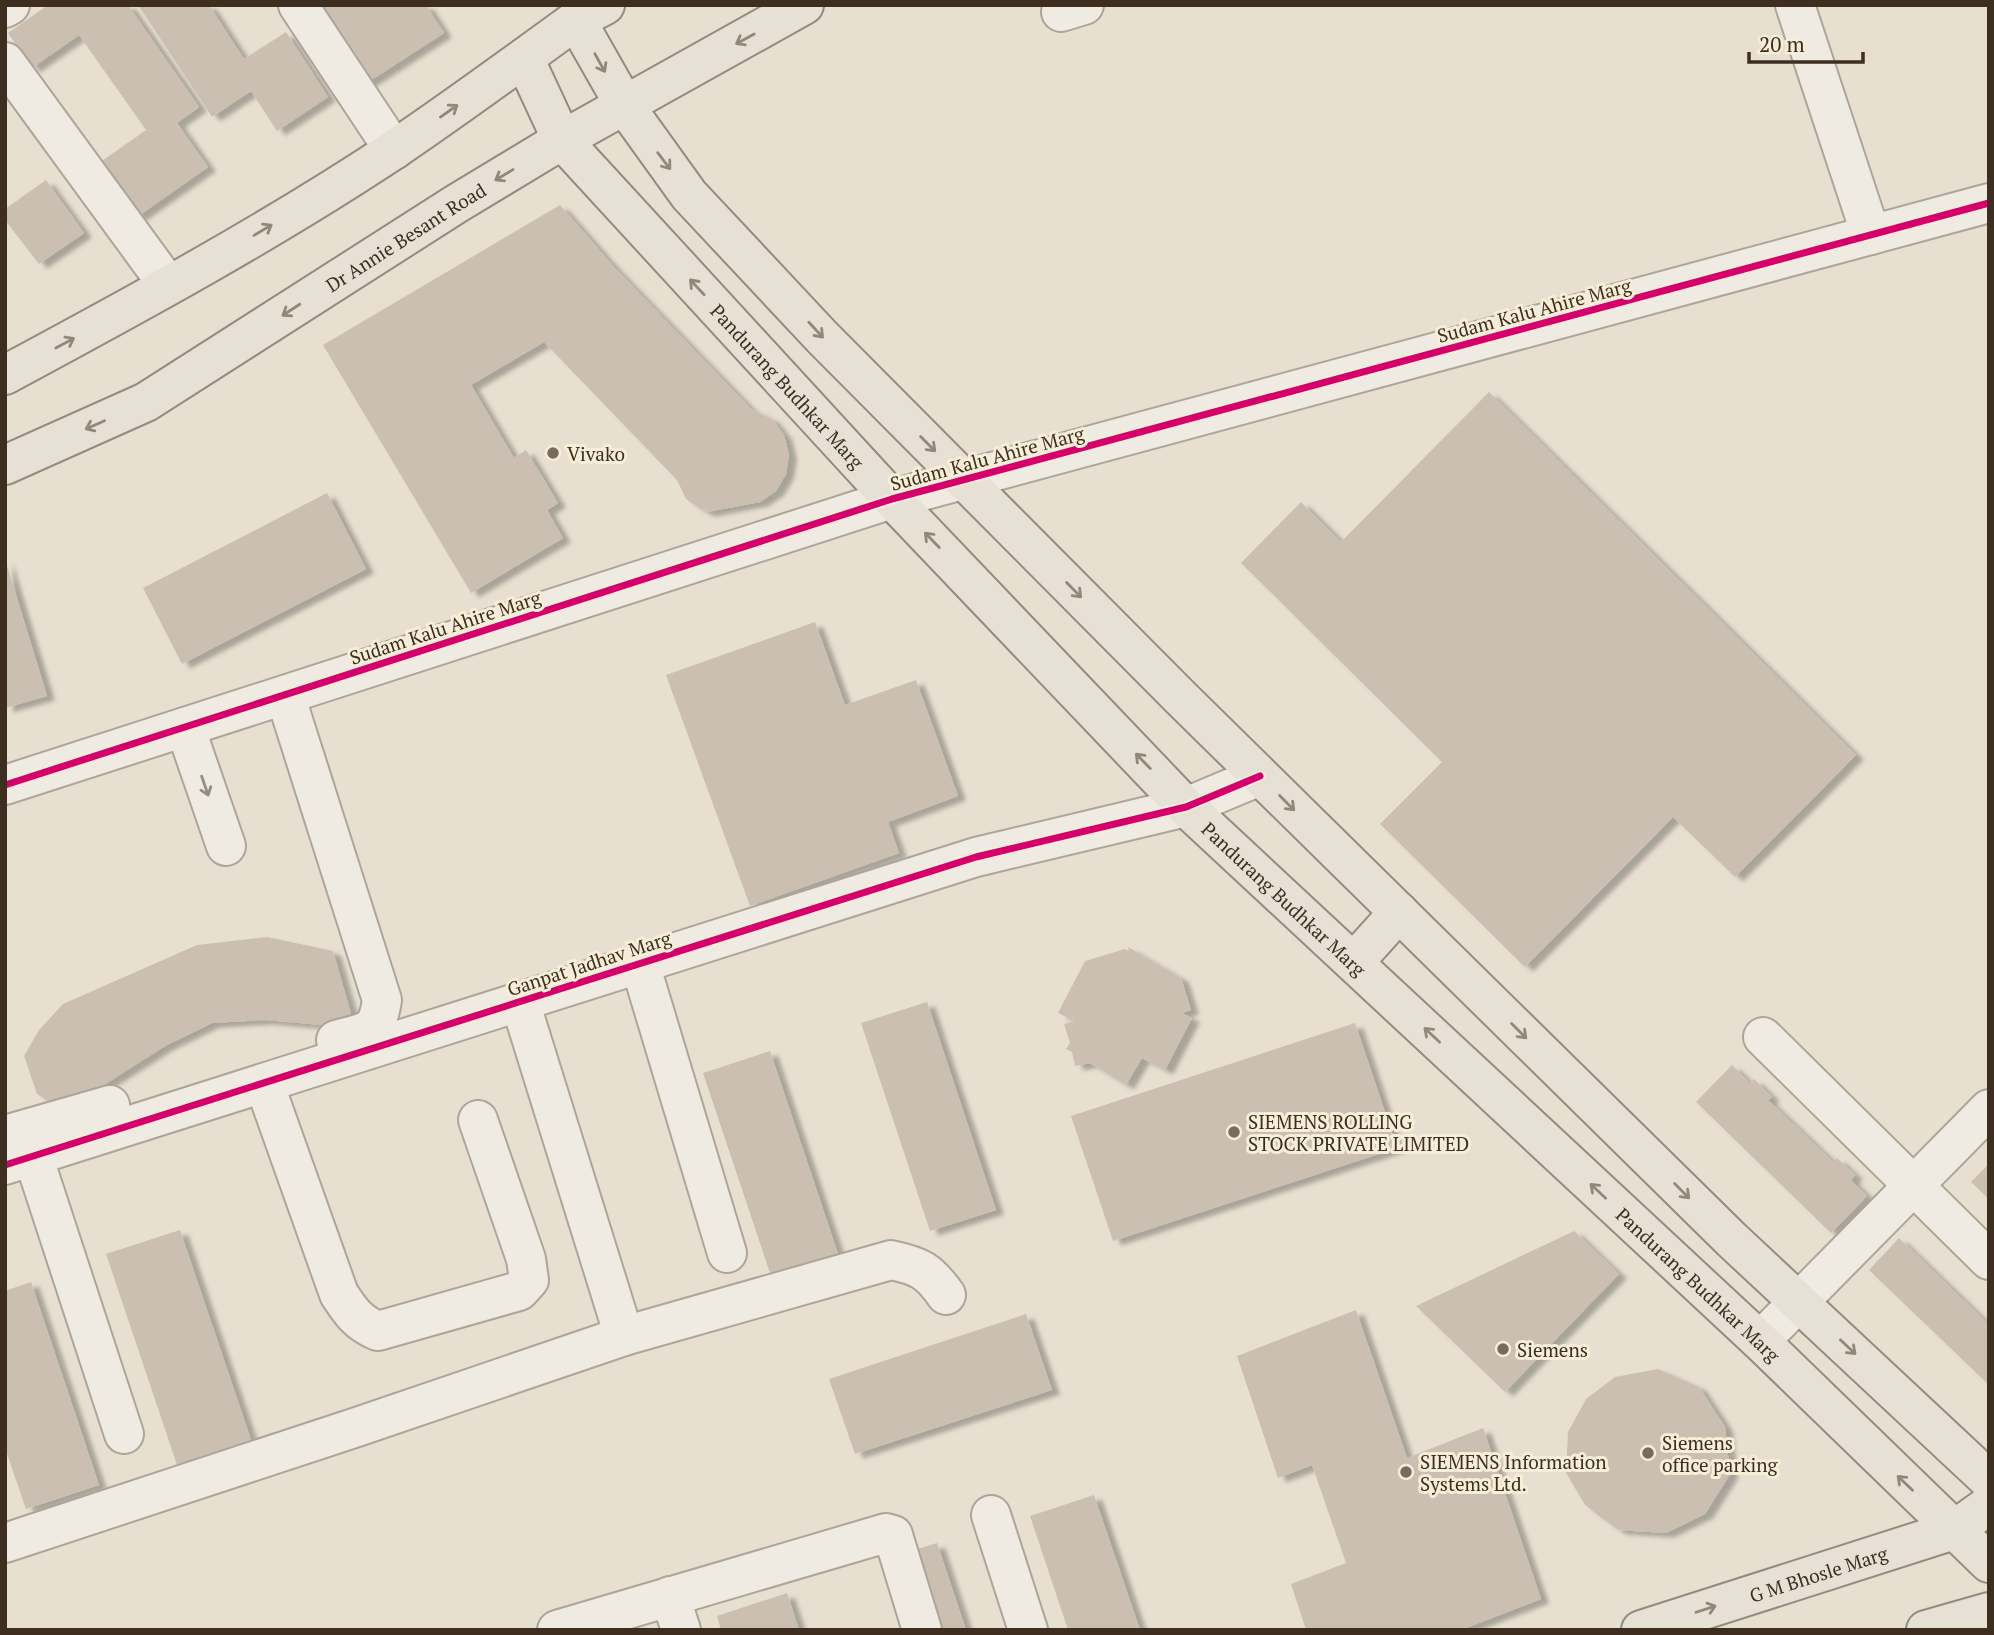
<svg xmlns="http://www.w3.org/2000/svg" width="1994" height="1635" font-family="'PT Serif',serif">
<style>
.building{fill:#cbbfb2;filter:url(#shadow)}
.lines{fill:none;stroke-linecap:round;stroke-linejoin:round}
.minor-casing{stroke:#ada599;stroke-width:42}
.major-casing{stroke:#928b80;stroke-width:42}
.minor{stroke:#efebe3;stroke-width:38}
.major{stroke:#e6e1d4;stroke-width:38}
.cycleway-casing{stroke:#f7eed8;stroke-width:11}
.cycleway{stroke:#d6006c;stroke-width:7}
.oneway{stroke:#92887a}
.oneway2{stroke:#968c82}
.poi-dot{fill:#786c5e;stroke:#f7eed8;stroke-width:2.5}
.labels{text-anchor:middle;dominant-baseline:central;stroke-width:6;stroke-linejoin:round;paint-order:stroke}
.street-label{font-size:19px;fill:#3d2e20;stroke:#f7eed8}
.poi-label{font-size:19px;fill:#3d2e20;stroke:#f7eed8;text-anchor:start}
</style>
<defs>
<filter id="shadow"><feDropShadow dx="8" dy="4.5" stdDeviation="2" flood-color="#0004"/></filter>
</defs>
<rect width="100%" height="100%" fill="#e7e0d1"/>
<g class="building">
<polygon points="48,5 128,5 199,107 177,123 208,167 137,217 99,163 146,130 79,35 32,68 8,33"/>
<polygon points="138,5 209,5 244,59 286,32 328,97 277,131 251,91 212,117"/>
<polygon points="328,5 426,5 444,33 359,88 312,16"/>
<polygon points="46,180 84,233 39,264 5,220 5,209"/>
<polygon points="560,205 614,267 751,409 772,419 784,435 789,455 786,474 776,491 760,502 707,512 699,508 686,499 677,480 544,342 471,385 514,458 526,450 558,503 547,510 563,538 471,593 323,345"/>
<polygon points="1489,392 1856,755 1735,877 1673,817 1525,967 1380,824 1442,762 1241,563 1301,502 1341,542"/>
<polygon points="327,493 366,569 182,664 143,588"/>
<polygon points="5,559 47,696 5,708"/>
<polygon points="815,622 845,705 916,680 958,796 888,822 899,853 750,906 666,675"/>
<polygon points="267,937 333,951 355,1028 266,1020 212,1023 165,1046 63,1111 37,1094 24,1056 39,1030 63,1004 197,945"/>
<polygon points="1128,947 1181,978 1191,1010 1182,1013 1192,1018 1165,1070 1142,1058 1126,1085 1090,1063 1075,1066 1072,1052 1066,1049 1070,1043 1064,1024 1074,1021 1058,1013 1085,961 1125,949 1129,951"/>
<polygon points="927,1002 996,1210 930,1231 861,1023"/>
<polygon points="1355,1023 1397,1148 1113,1241 1071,1116"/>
<polygon points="770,1051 838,1254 771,1276 703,1073"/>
<polygon points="1732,1065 1750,1083 1754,1079 1772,1097 1768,1100 1833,1162 1837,1158 1855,1175 1851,1180 1867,1196 1831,1233 1696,1102"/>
<polygon points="1989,1164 1989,1199 1971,1182"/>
<polygon points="180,1230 251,1440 177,1465 106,1254"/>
<polygon points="1574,1231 1619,1274 1505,1392 1416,1306"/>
<polygon points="1899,1238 1989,1325 1989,1385 1869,1270"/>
<polygon points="31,1282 99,1485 26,1509 5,1448 5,1291"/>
<polygon points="1356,1310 1407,1458 1483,1428 1541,1599 1461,1630 1306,1630 1291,1584 1346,1563 1312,1465 1278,1478 1237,1356"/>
<polygon points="1026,1314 1052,1390 855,1454 829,1379"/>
<polygon points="1658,1369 1699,1387 1725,1427 1730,1474 1705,1514 1666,1533 1618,1530 1585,1505 1566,1473 1568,1432 1586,1399 1615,1377"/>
<polygon points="1094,1495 1140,1630 1068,1630 1030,1516"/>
<polygon points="937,1543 966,1630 932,1630 905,1553"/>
<polygon points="787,1593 799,1630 721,1630 717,1616"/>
</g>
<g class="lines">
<g class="minor-casing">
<g id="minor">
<polyline points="298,5 394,150"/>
<polyline points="1795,5 1871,235"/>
<polyline points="5,8 10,5"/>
<polyline points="1061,12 1084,5"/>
<polyline points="5,62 168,285"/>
<path d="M 285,695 L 382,1000 C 377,1035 367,1031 336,1040"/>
<polyline points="185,727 226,846"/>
<polyline points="5,785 892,499 1989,203"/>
<polyline points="640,964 727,1253"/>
<polyline points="1763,1037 1989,1260"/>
<path d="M 264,1083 L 339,1294 C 350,1311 358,1323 378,1331 L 519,1291 L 529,1280 L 526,1259 L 478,1120"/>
<polyline points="5,1135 110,1105"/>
<polyline points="33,1156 124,1434"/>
<polyline points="5,1165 976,857 1186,807 1260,776"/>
<path d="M 624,1336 L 891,1260 C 920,1266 929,1271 946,1295"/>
<polyline points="1760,1341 1989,1109"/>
<polyline points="991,1515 1028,1630"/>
<polyline points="5,1543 354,1428 624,1336 520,1002"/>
<polyline points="670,1596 681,1630"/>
<polyline points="557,1630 886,1533 893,1535 922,1630"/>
</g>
</g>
<g class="major-casing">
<g id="major">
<polyline points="576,20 625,106 689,195 822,337 1181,698 1732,1240 1989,1480"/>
<path id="s1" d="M 524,58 L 562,140 L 892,499 L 1186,807 L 1760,1341 L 1989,1563"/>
<path d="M 5,375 C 137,304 270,232 395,149 C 457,107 517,63 576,20 L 605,5"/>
<path id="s2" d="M 5,465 L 146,402 L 456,204 L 562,140 L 804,5"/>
<polyline points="1354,962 1399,912"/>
<path id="s3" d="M 1641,1630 L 1954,1530 L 1989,1505"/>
<polyline points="1926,1630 1989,1612"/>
</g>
</g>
<use href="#minor" class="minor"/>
<use href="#major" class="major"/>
<g class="cycleway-casing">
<g id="cycleway">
<polyline points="5,785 892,499 1989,203"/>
<polyline points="5,1165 976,857 1186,807 1260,776"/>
</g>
</g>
<use href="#cycleway" class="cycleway"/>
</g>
<defs><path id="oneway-shaft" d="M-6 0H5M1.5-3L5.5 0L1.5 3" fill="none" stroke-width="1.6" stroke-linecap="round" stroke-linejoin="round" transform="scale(1.75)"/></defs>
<g class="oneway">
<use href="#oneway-shaft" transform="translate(745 39) rotate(151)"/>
<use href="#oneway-shaft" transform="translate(600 63) rotate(61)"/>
<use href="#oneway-shaft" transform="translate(449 111) rotate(-35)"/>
<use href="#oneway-shaft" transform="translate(664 161) rotate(53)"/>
<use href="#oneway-shaft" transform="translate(504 175) rotate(149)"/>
<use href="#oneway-shaft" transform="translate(263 230) rotate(-31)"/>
<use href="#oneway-shaft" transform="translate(697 287) rotate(-133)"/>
<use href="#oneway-shaft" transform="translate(291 310) rotate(147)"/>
<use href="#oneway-shaft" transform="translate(816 330) rotate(47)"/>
<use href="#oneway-shaft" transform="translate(65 343) rotate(-28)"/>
<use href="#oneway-shaft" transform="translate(95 425) rotate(156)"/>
<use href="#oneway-shaft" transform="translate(928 444) rotate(45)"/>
<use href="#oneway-shaft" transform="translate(932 540) rotate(-134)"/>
<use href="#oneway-shaft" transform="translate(1074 590) rotate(45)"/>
<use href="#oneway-shaft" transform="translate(1143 761) rotate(-134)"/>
<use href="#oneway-shaft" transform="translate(1287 803) rotate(45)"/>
<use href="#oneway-shaft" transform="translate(1519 1031) rotate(45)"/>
<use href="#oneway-shaft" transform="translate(1432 1035) rotate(-137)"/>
<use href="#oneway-shaft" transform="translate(1598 1191) rotate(-137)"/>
<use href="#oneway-shaft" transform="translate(1682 1191) rotate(45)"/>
<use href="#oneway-shaft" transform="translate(1848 1347) rotate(43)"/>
<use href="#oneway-shaft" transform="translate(1905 1483) rotate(-136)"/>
<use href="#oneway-shaft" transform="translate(1706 1609) rotate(-18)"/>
</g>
<use class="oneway2" href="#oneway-shaft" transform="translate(205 786) rotate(71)"/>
<g class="poi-dot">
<circle cx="553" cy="453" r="7"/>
<circle cx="1234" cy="1132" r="7"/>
<circle cx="1503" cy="1349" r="7"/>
<circle cx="1648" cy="1453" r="7"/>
<circle cx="1406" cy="1472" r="7"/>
</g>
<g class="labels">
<g class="street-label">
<text stroke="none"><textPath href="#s2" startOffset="462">Dr Annie Besant Road</textPath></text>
<text transform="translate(1534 310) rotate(-15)">Sudam Kalu Ahire Marg</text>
<text stroke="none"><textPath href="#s1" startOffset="424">Pandurang Budhkar Marg</textPath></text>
<text transform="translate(987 458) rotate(-15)">Sudam Kalu Ahire Marg</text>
<text transform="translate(445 627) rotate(-18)">Sudam Kalu Ahire Marg</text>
<text stroke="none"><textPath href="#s1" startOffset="1138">Pandurang Budhkar Marg</textPath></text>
<text transform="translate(589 963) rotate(-18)">Ganpat Jadhav Marg</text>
<text stroke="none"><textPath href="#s1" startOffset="1704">Pandurang Budhkar Marg</textPath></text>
<text stroke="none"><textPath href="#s3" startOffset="186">G M Bhosle Marg</textPath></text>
</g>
<g class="poi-label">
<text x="567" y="453">Vivako</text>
<text x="1248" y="1121">SIEMENS ROLLING<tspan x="1248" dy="22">STOCK PRIVATE LIMITED</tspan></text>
<text x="1517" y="1349">Siemens</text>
<text x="1662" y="1442">Siemens<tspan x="1662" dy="22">office parking</tspan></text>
<text x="1420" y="1461">SIEMENS Information<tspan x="1420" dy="22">Systems Ltd.</tspan></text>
</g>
</g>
<rect width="1994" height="1635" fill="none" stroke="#3d2e20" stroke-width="14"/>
<path d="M1749 52v10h114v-10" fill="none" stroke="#3d2e20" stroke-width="3.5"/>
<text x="1759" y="52" font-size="21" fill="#3d2e20" stroke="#f7eed8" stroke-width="5" paint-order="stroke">20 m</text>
</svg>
